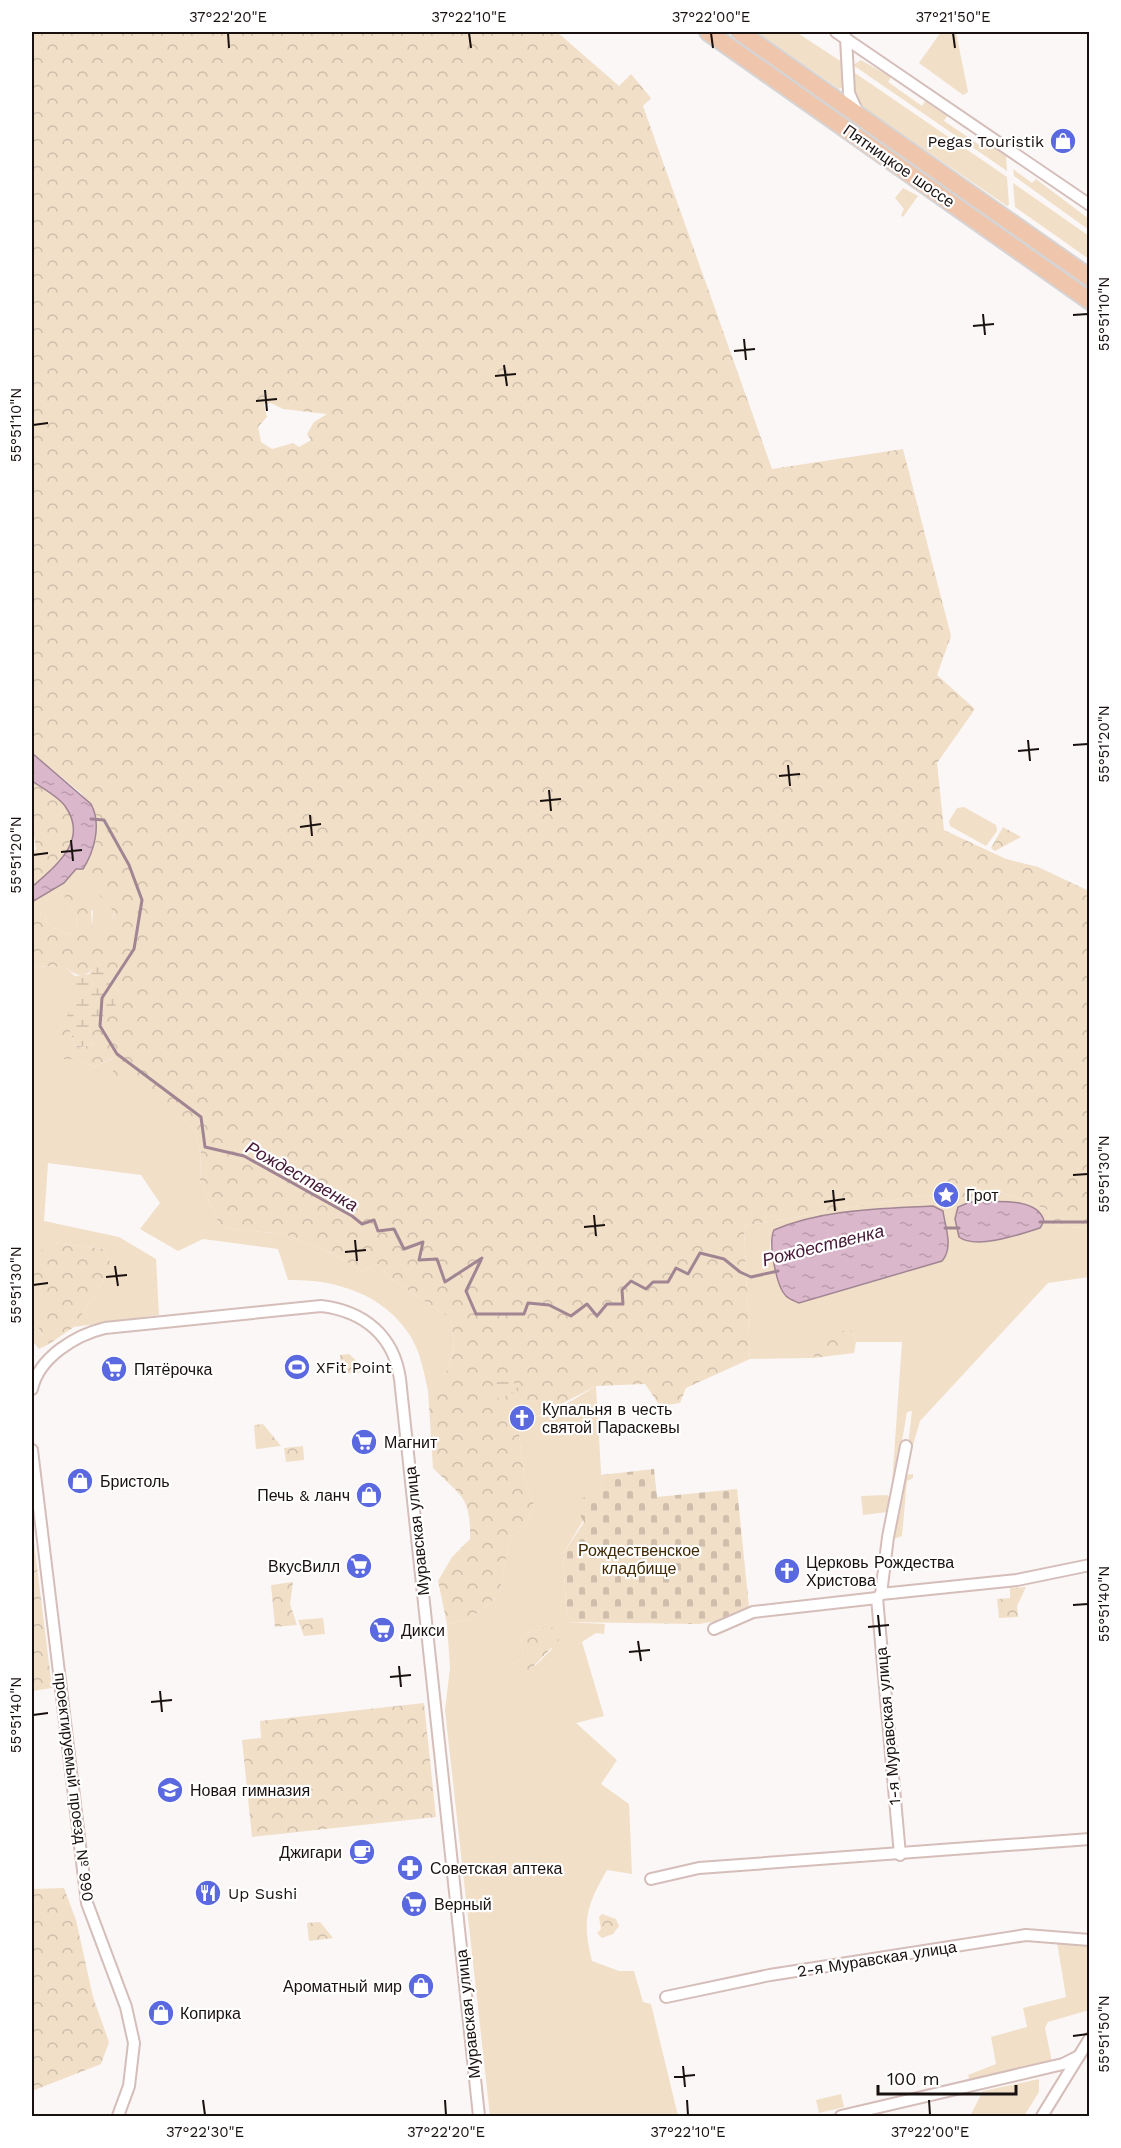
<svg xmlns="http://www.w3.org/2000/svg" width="1121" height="2148" font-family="'Work Sans',sans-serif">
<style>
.green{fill:#f1dfc8;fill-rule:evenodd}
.forest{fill:url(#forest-crowns);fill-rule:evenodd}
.wetland{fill:url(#wetland-marsh)}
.cemetery{fill:url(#cemetery-stones)}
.water{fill:url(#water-ripples);stroke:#a18593;stroke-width:1.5}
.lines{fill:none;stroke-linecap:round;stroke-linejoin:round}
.stream{stroke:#a18593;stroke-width:3}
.street-casing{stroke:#d5beba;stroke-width:14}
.primary-casing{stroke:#d6d4d4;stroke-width:20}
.street{stroke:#fff;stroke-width:10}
.primary{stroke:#efc5ac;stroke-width:16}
.ticks{fill:none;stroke:#19110f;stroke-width:2}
.labels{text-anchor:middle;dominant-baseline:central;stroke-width:4.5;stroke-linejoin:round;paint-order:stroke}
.poi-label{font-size:16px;fill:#19110f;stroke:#fff;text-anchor:start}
.street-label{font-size:16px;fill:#19110f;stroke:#fff}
.park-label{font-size:16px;fill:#412900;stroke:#fff}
.water-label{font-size:18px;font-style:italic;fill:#451836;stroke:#fff}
.neatline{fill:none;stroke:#19110f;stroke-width:2}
.ticks-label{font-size:15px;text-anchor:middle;fill:#19110f}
</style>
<defs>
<pattern id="forest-crowns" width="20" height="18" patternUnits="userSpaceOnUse" patternTransform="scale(1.5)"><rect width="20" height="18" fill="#f1dfc8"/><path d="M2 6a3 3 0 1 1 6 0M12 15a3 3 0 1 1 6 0" fill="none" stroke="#cebeab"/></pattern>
<pattern id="wetland-marsh" width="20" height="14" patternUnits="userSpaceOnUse" patternTransform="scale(1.5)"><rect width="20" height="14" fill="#f1dfc8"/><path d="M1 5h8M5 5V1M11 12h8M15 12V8" fill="none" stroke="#cebeab"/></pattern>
<pattern id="cemetery-stones" width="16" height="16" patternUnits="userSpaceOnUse" patternTransform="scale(1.5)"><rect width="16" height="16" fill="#f1dfc8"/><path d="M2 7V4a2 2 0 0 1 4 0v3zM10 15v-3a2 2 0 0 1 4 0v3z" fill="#cebeab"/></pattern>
<pattern id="water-ripples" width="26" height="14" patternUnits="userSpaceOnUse" patternTransform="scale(1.5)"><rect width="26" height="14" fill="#dbb7cb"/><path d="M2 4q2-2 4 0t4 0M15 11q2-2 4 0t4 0" fill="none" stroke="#bb9cad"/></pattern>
</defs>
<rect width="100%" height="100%" fill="#fbf7f6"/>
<g class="green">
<polygon points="757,32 796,32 845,64 844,86 839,89"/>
<polygon points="941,32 956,32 968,92 963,95 919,63"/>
<polygon points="861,60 891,77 888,82 922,106 925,101 947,116 944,121 984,148 988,143 1006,155 1007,171 853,65"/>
<polygon points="852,71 1007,177 1009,205 1007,206 854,101"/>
<polygon points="1013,169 1032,183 1036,179 1089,219 1089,230 1014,176"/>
<polygon points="1013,183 1089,236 1089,259 1015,207"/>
<polygon points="903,188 918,196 903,217 901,215 904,209 895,198"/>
<polygon points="964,807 996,825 997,831 986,846 950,826 949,821 957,808"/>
<path d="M 76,869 L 115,912 L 105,933 L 92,926 L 93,911 L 68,904 L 76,916 L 78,930 C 66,939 57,929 46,922 L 45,915 L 38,911 L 32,915 L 32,902 L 64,883 Z"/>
<path d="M 32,966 L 65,967 L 75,976 L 83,977 L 64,1059 L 76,1059 L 94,1067 L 114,1058 L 113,1080 L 143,1081 L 194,1129 L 201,1153 L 200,1182 L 221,1228 L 284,1234 L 331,1253 L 362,1271 L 378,1264 L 390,1278 L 450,1318 C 457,1350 455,1370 428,1391 C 424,1372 420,1350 409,1334 C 382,1293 334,1279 288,1280 L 278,1249 L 203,1239 L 178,1251 L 140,1229 L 160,1203 L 141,1175 L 48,1163 L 44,1221 L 119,1237 L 156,1259 L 159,1315 L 74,1327 L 112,1267 L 105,1249 L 53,1243 L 39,1268 L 32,1256 Z"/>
<path d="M 1005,1194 L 1048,1210 L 1051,1226 L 1089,1228 L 1089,1277 L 1048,1283 L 920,1421 L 911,1452 L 907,1453 L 912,1411 L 907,1412 L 895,1482 L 892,1484 L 902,1342 L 856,1342 L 852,1331 L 813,1343 L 814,1358 L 750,1359 L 744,1226 L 924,1195 L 959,1198 ZM 970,1202 L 1032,1206 L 955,1219 L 958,1206 ZM 933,1206 L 943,1211 L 942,1261 L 799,1303 C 785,1283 761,1256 774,1230 C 823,1209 881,1209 933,1206 Z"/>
<polygon points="32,1292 39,1292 51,1308 38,1330 49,1344 39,1349 32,1341"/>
<path d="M 596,1386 L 602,1489 L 563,1554 L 567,1622 L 605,1624 L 604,1634 L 596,1633 L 582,1642 L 604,1716 L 576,1723 L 617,1760 L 601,1784 L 629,1804 L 632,1874 L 607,1870 C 586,1906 582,1921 592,1961 L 619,1971 L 634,1971 L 643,2002 L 651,2004 L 678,2116 L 490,2116 L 445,1710 L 450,1668 L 447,1624 L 470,1619 L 499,1595 L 510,1541 L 528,1523 L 534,1505 L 525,1481 L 519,1436 L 536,1417 L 563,1406 ZM 545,1628 L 552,1649 L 535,1666 L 512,1664 L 523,1658 L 521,1635 Z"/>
<polygon points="913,1474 913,1478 907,1481 902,1536 894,1539 904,1475"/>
<polygon points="887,1495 892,1499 888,1512 863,1515 861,1496"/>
<polygon points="1057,1942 1089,1945 1089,2010 1048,2022 1045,2028 1052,2062 970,2081 968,2075 996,2064 991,2037 1027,2027 1023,2008 1066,1997"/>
<polygon points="1039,2079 1039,2092 1024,2116 970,2116 983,2091"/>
<polygon points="841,2094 844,2107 819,2113 816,2100"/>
</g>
<g class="forest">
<path d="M 32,32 L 557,32 L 619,86 L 631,74 L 651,98 L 643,106 L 772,469 L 903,449 L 951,636 L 937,675 L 975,709 L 937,763 L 944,830 L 1006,859 L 1038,867 L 1089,891 L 1089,1228 L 1051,1226 L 1048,1210 L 1005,1194 L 959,1198 L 924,1195 L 744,1226 L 750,1359 L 686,1388 L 680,1403 L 660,1406 L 645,1384 L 596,1386 L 536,1417 L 519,1436 L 525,1481 L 534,1505 L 528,1523 L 510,1541 L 499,1595 L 470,1619 L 447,1624 L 438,1581 L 452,1557 L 470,1539 C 471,1495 460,1496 433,1468 L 428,1391 C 455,1370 457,1350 450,1318 L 390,1278 L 378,1264 L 362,1271 L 331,1253 L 284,1234 L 221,1228 L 200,1182 L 201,1153 L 194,1129 L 143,1082 L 113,1080 L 113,1058 L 94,1067 L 76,1059 L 64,1059 L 54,1040 L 58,1035 L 59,1022 L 66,1020 L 76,1048 L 94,1044 L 89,1027 L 119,994 L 97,962 C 88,978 79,979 65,967 L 32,966 L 32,915 L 38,911 L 45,915 L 46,922 C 57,929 66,939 78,930 L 76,916 L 64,898 L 67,892 L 74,889 C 92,900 91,907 92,926 L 105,932 L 115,913 L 76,869 L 88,860 L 93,850 L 94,810 L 81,793 L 32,753 ZM 271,403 L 283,409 L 327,414 L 314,422 L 307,434 L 311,440 L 299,447 L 293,443 L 272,449 L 261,442 L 258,427 L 267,417 L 264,404 Z"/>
<path d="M 32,781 C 42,788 58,796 65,806 C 90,841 54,867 32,887 L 32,853 L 36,849 L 32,824 Z"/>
<polygon points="1003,827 1021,837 995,851 991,848"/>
<polygon points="53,1243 105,1249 112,1267 74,1327 49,1344 38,1330 50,1308 39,1292 32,1292 32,1256 39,1267 41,1251"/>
<polygon points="830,1331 852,1331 856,1342 854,1353 814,1358 810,1337"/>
<polygon points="349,1354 362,1366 362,1372 342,1374 340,1355"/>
<polygon points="263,1424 281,1446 256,1449 254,1425"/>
<polygon points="303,1446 304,1460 286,1462 284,1448"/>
<polygon points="32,1542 34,1542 52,1688 32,1691"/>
<polygon points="293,1582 290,1604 297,1625 275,1627 271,1585"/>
<polygon points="1026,1587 1017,1606 1018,1617 999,1618 997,1599 1010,1598 1010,1588"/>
<polygon points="323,1618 325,1634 304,1636 298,1620"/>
<polygon points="545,1628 557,1628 559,1640 526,1674 515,1675 512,1664 523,1658 521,1635"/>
<polygon points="424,1703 436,1817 252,1837 242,1740 261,1738 260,1721"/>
<polygon points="64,1888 76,1920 93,1997 109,2042 101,2064 32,2091 32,1889"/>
<polygon points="602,1914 616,1919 619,1926 613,1934 602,1938 597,1933 601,1929 599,1917"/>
<polygon points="320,1922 333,1938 309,1941 307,1923"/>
</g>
<g class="wetland">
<polygon points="97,962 119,994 112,1016 89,1027 94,1044 76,1048 66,1020 74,994 75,976 89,974"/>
<polygon points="512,1381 520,1390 499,1399 493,1392 497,1382"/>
</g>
<polygon class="cemetery" points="654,1469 657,1497 737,1489 749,1607 717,1621 699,1624 567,1622 563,1554 584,1522 578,1511 581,1499 602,1489 601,1475"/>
<g class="water">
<path d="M 32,753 L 91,804 C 102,824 94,852 83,869 L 76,869 L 64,883 L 32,902 L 32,887 C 54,867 90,841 65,806 C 58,796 42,788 32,781 Z"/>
<path d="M 970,1202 C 991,1202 1038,1196 1044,1221 L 1040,1228 C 1021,1234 976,1250 959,1237 L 955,1219 L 958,1207 Z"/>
<path d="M 933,1206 L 943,1211 C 945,1227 954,1247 942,1261 L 799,1303 C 795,1301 790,1300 786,1296 C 776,1286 768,1242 774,1230 C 823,1209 881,1209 933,1206 Z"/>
</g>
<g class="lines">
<g class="stream">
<polyline points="91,819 104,820 129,865 142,900 134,949 102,998 100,1026 117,1054 201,1117 205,1147 244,1156 352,1216 362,1224 374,1220 378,1231 394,1229 404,1249 423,1242 419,1260 437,1259 445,1282 482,1258"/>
<polyline points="1040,1222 1090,1222"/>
<polyline points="945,1228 959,1228"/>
<polyline points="481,1260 466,1291 476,1314 524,1314 528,1303 549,1305 571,1316 587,1304 597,1316 607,1304 623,1304 622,1290 631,1281 646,1289 653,1282 668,1282 676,1268 688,1274 700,1253 724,1259 740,1272 751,1277 778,1271"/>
</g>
<g class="street-casing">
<g id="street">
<polyline points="836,32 1090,205"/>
<polyline points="846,38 849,93 858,113"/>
<path d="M 32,1389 C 39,1357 76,1335 105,1328 L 321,1306 C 364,1311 394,1336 400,1379 L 479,2116"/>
<polyline points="32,1450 87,1903 126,2007 134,2043 129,2086 118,2116"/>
<polyline points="881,1594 1017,1580 1090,1565"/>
<polyline points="714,1629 753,1612 877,1598"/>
<polyline points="900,1855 877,1598 881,1594 888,1537 906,1446"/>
<polyline points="651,1879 699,1868 1090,1839"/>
<polyline points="666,1997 770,1975 1026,1935 1090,1940"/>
<polyline points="841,2116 1063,2064 1079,2056"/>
<polyline points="1042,2116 1090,2038"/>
</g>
</g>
<g class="primary-casing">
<g id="primary">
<polyline points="708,32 1090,301"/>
<polyline points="740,32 1090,278"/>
</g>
</g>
<use href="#street" class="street"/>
<use href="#primary" class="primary"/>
</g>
<path class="ticks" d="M 228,33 L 229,48M 469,33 L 471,48M 711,33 L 713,48M 953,33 L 955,48M 983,314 L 985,335M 1073,315 L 1088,314M 973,326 L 994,324M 744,339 L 746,360M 734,351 L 755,349M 504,365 L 507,386M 495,376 L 516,374M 265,390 L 267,411M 256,401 L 277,399M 33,425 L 48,423M 1028,740 L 1030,761M 1073,745 L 1088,744M 1018,751 L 1039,749M 788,765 L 790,786M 779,776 L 800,774M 549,790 L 551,811M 540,801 L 561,799M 310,815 L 312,836M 300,827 L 321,824M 71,840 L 73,861M 61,852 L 82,850M 33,855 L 48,853M 1073,1175 L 1088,1174M 833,1190 L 835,1211M 824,1202 L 845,1199M 594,1215 L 596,1236M 584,1227 L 605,1225M 355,1240 L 357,1261M 345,1252 L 366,1250M 115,1266 L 118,1286M 106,1277 L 127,1275M 33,1285 L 48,1283M 1073,1605 L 1088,1604M 878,1615 L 880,1636M 868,1627 L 889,1625M 638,1641 L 641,1661M 629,1652 L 650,1650M 399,1666 L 401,1687M 390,1677 L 411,1675M 160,1691 L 162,1712M 151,1702 L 172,1700M 33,1715 L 48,1713M 1073,2036 L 1088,2034M 683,2066 L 685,2087M 674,2077 L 695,2075M 203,2100 L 205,2115M 445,2100 L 446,2115M 687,2100 L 688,2115M 929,2100 L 930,2115"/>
<defs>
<g id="shop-disc" transform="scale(1.35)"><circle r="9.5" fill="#5a69e0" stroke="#fff"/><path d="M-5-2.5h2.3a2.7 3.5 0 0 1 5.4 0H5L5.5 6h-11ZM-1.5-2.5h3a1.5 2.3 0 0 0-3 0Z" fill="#fff"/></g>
<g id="sight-disc" transform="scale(1.35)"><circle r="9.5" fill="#5a69e0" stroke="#fff"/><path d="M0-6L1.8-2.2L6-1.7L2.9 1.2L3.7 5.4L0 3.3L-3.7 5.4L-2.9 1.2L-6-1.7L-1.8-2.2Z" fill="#fff"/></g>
<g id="stadium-disc" transform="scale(1.35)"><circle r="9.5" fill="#5a69e0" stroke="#fff"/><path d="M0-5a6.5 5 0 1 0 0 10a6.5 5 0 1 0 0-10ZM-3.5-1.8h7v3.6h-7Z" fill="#fff"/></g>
<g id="supermarket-disc" transform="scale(1.35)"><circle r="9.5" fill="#5a69e0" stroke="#fff"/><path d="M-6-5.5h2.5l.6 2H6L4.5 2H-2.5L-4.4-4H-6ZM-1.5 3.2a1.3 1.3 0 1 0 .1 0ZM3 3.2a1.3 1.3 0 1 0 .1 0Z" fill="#fff"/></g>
<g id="church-disc" transform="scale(1.35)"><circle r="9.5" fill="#5a69e0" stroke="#fff"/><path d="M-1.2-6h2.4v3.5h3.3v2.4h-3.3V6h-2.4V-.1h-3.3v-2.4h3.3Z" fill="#fff"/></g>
<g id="school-disc" transform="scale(1.35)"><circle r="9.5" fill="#5a69e0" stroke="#fff"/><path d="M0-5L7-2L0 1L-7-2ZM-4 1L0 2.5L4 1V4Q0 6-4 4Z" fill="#fff"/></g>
<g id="cafe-disc" transform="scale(1.35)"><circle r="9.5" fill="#5a69e0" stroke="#fff"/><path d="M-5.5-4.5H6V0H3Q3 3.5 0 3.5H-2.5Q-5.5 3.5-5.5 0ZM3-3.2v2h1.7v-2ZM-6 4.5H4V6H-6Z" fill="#fff"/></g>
<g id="pharmacy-disc" transform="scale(1.35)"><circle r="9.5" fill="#5a69e0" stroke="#fff"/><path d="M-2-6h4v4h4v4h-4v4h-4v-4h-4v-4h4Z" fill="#fff"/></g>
<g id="restaurant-disc" transform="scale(1.35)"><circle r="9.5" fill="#5a69e0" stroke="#fff"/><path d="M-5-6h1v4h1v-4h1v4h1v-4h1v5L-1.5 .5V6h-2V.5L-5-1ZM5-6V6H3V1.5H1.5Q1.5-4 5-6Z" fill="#fff"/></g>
</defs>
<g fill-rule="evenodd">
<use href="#shop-disc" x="1063" y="141"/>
<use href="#sight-disc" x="946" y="1195"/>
<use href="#stadium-disc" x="297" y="1367"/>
<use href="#supermarket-disc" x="114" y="1369"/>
<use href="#church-disc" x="522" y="1418"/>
<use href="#supermarket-disc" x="364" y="1442"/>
<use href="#shop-disc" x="80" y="1481"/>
<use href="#shop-disc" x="369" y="1495"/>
<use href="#supermarket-disc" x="359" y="1566"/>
<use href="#church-disc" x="787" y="1571"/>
<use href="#supermarket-disc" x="382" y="1630"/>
<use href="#school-disc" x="170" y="1790"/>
<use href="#cafe-disc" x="362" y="1852"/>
<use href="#pharmacy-disc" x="410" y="1868"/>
<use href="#restaurant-disc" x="208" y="1893"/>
<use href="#supermarket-disc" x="414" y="1904"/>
<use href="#shop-disc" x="421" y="1986"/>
<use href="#shop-disc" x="161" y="2013"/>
</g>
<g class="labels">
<g class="poi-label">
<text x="1044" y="141" text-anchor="end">Pegas Touristik</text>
<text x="966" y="1195">Грот</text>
<text x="316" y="1367">XFit Point</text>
<text x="134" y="1369">Пятёрочка</text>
<text x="542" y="1409">Купальня в честь<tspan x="542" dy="18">святой Параскевы</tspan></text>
<text x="384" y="1442">Магнит</text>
<text x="100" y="1481">Бристоль</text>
<text x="350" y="1495" text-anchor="end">Печь &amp; ланч</text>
<text x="806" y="1562">Церковь Рождества<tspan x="806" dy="18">Христова</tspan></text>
<text x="340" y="1566" text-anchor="end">ВкусВилл</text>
<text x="401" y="1630">Дикси</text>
<text x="190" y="1790">Новая гимназия</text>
<text x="342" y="1852" text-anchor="end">Джигари</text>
<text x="430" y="1868">Советская аптека</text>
<text x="228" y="1893">Up Sushi</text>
<text x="434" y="1904">Верный</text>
<text x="402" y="1986" text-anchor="end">Ароматный мир</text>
<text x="180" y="2013">Копирка</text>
</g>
<g class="street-label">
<text transform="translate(899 166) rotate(35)">Пятницкое шоссе</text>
<text transform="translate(417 1531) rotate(-96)">Муравская улица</text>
<text transform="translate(888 1726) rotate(-95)">1-я Муравская улица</text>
<text transform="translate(74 1787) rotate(83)">проектируемый проезд № 990</text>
<text transform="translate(877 1959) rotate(-9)">2-я Муравская улица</text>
<text transform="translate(468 2014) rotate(-96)">Муравская улица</text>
</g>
<g class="park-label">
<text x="639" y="1550">Рождественское<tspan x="639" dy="18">кладбище</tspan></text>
</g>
<g class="water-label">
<text transform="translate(302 1176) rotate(29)">Рождественка</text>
<text transform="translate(823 1245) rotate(-14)">Рождественка</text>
</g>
</g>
<rect width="1121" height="2148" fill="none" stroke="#ffffff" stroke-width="66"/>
<path d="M878 2085v9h138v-9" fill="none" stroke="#19110f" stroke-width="3"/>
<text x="887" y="2085" font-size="18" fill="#19110f" stroke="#ffffff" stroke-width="4.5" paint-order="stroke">100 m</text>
<rect x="33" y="33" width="1055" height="2082" class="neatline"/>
<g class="ticks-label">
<text x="228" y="22">37°22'20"E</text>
<text x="469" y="22">37°22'10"E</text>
<text x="711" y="22">37°22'00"E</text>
<text x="953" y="22">37°21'50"E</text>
<text transform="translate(1104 314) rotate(-90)" y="5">55°51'10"N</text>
<text transform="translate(16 425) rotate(-90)" y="5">55°51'10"N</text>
<text transform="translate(1104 744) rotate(-90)" y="5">55°51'20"N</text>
<text transform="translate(16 855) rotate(-90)" y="5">55°51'20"N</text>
<text transform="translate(1104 1174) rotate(-90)" y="5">55°51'30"N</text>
<text transform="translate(16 1285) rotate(-90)" y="5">55°51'30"N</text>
<text transform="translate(1104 1604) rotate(-90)" y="5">55°51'40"N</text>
<text transform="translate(16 1715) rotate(-90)" y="5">55°51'40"N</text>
<text transform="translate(1104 2034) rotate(-90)" y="5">55°51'50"N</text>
<text x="205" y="2137">37°22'30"E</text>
<text x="446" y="2137">37°22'20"E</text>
<text x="688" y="2137">37°22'10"E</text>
<text x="930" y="2137">37°22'00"E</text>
</g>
</svg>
